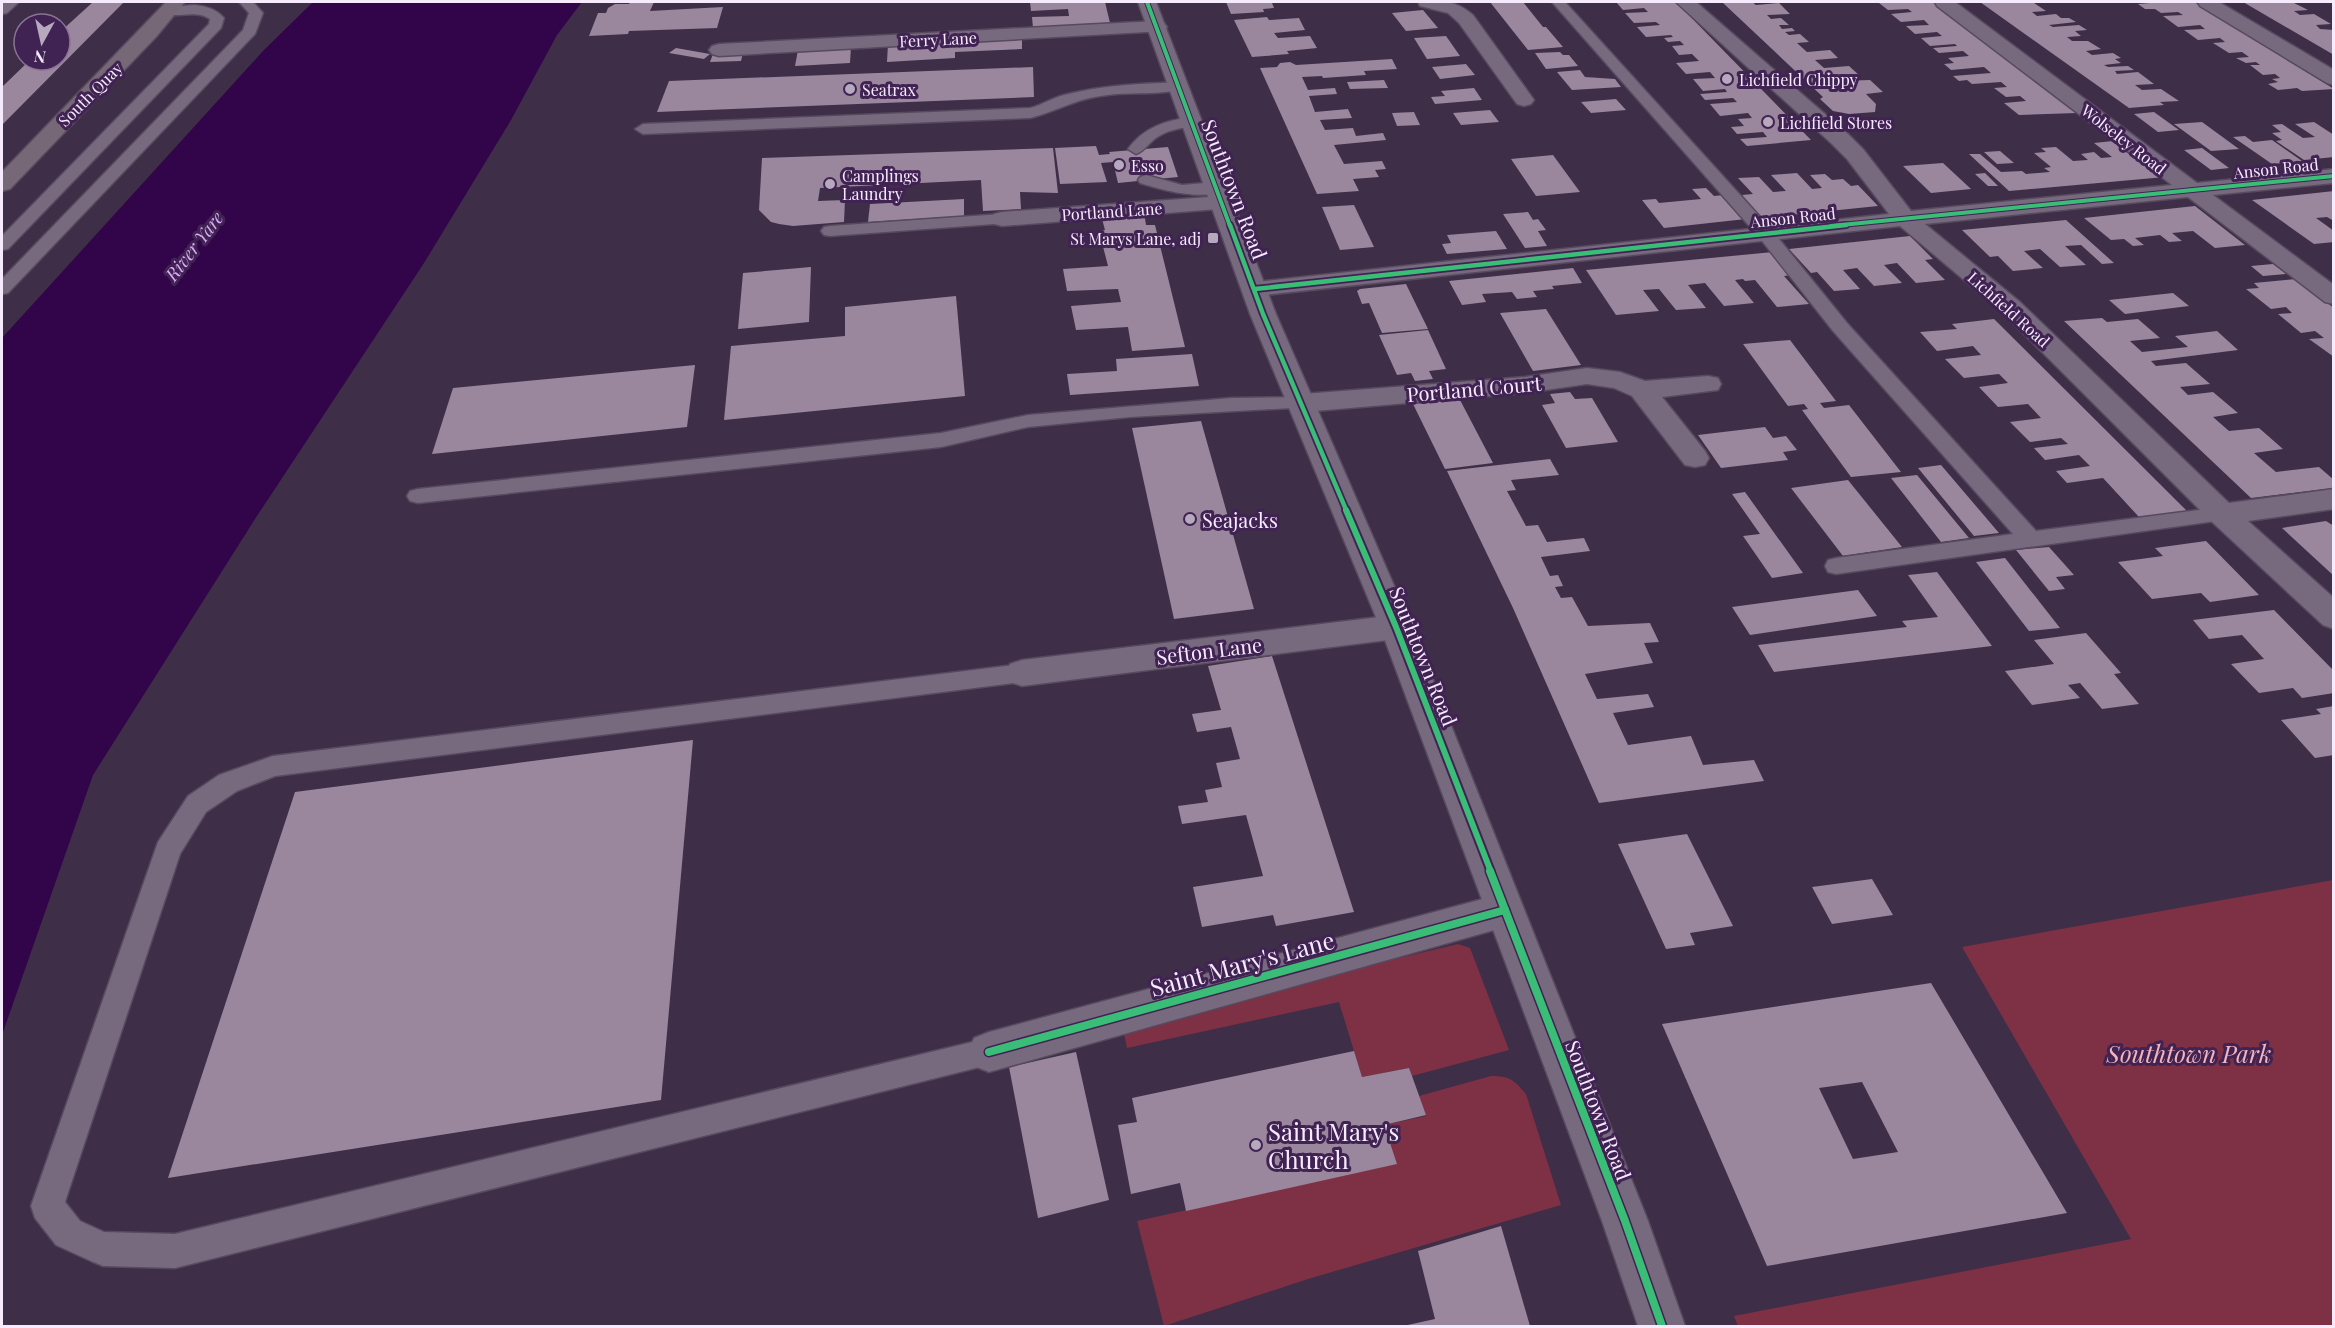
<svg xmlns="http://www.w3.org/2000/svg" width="2335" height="1328" font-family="'Playfair Display',serif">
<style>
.green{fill:#7e3144}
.water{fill:#320449}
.building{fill:#9a879d;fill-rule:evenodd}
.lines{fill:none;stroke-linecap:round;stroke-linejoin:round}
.lane-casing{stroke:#57495e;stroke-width:3}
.street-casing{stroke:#57495e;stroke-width:3}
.secondary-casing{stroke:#57495e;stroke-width:3}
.primary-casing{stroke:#57495e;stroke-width:3}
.lane{fill:#776a7f;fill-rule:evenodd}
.street{fill:#776a7f;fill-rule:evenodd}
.secondary{fill:#776a7f;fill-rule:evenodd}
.primary{fill:#766876;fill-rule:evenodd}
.cycleway-far3-casing{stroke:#412353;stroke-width:6}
.cycleway-far2-casing{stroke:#412353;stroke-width:8}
.cycleway-far1-casing{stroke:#412353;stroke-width:10}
.cycleway-casing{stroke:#412353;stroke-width:11}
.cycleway-far3{stroke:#3abd76;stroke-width:4}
.cycleway-far2{stroke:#3abd76;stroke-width:4.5}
.cycleway-far1{stroke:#3abd76;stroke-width:6}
.cycleway{stroke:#3abd76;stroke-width:8}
.poi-dot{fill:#b6a9be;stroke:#412353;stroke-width:2}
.labels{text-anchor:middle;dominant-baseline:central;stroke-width:6;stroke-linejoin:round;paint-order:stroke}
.far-street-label{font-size:16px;fill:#f6ebfd;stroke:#412353}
.far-poi-label{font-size:16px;fill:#f6ebfd;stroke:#412353;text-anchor:start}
.far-water-label{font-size:18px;font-style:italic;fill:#daadf8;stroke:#412353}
.street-label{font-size:20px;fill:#f6ebfd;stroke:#412353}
.poi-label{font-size:20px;fill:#f6ebfd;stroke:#412353;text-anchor:start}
.near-street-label{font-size:24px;fill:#f6ebfd;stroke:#412353}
.near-park-label{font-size:24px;font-style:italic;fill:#f4b4bc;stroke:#412353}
.near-poi-label{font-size:24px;fill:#f6ebfd;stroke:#412353;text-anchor:start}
</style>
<rect width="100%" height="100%" fill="#3e2e48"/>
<g class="green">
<polygon points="2333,880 2333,1326 1738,1326 1734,1316 2131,1239 1962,947"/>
<polygon points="1458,944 1470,948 1509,1050 1412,1076 1409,1068 1362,1077 1339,1002 1127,1048 1122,1024"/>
<path d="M 1491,1076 C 1510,1076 1514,1080 1526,1094 L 1561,1205 L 1308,1279 L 1164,1326 L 1137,1221 L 1396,1164 L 1384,1125 L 1426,1116 L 1419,1096 Z"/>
</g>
<polygon class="water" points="313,2 582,2 557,35 511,120 424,263 255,519 93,775 2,1035 2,338 264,50"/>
<g class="building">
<polygon points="93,2 124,2 2,125 2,87 30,60 60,60 60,32"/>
<polygon points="630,2 654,2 650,11 723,7 717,28 629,31 628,34 589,36 598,13 606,13 608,8 615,4 629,4"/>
<polygon points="1030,2 1105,2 1111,27 1033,28 1032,17 1069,16 1068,9 1031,11"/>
<polygon points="1226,2 1272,3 1274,8 1263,9 1264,12 1231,14"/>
<polygon points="1490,2 1523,2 1543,27 1546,27 1563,47 1528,50"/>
<polygon points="1616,2 1676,2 1811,140 1747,146 1740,139 1767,137 1763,132 1737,134 1731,127 1744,126 1738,119 1752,118 1748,113 1720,116 1710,104 1737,102 1733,98 1705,100 1700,94 1727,92 1725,89 1703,91 1693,79 1715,78 1710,72 1686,74 1676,63 1699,61 1692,54 1679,55 1672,46 1684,45 1680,41 1668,42 1664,38 1673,37 1671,35 1646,37 1637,27 1660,25 1656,22 1634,23 1625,13 1648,12 1644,8 1623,10"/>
<polygon points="1722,2 1752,2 1756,5 1779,3 1790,14 1767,15 1771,19 1781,18 1789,25 1779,25 1782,29 1792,28 1795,31 1785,32 1789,35 1800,34 1809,42 1797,43 1807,52 1830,50 1838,58 1815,60 1824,68 1849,66 1860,76 1836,78 1840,81 1870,80 1883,92 1866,94 1876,104 1875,112 1849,114 1833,111 1820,99 1823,97"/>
<polygon points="1898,2 1934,2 2077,113 2019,115 2004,103 2026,101 2020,96 2006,97 1994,88 2007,87 2001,82 1972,84 1967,80 1959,81 1953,76 1991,73 1984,67 1951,70 1944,64 1954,63 1948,58 1969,56 1963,51 1939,53 1933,48 1957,46 1955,44 1930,46 1921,38 1942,36 1937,32 1915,34 1906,26 1929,25 1924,20 1901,22 1891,14 1912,12 1908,9 1888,10 1879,3"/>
<polygon points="1980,2 2034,3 2046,11 2032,12 2037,16 2056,14 2061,18 2069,18 2076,22 2049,25 2053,27 2079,25 2087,30 2075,31 2081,36 2067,37 2072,41 2088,41 2101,49 2086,51 2092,55 2113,53 2121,58 2115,59 2121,63 2104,65 2108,67 2128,66 2134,70 2115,71 2117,74 2138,72 2154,84 2135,85 2142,90 2161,89 2179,101 2160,102 2164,105 2129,108"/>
<polygon points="2162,2 2194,2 2334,89 2302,91 2297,88 2278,90 2268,84 2278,82 2272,79 2280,78 2275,74 2263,75 2250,65 2260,65 2256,62 2246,63 2236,58 2249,57 2242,52 2229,53 2213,43 2225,42 2220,38 2198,40 2184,30 2205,29 2200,25 2178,27 2163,16 2183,15 2178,12 2161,13 2155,9 2145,9 2138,4"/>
<polygon points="2243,2 2292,2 2308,10 2294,11 2300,15 2314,14 2331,24 2316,25 2320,29 2334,30 2334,55"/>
<polygon points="1423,10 1438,28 1406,31 1392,13"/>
<polygon points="1267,17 1269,20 1299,18 1305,30 1274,33 1278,38 1310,36 1317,48 1287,51 1289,54 1252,57 1234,20"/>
<polygon points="1446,36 1460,56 1427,59 1414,38"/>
<polygon points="1022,38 1022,49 955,52 955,58 887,62 888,44"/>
<polygon points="851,47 850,63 795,66 798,50"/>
<polygon points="676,48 710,54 704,59 669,53"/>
<polygon points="1560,52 1563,55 1569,55 1578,66 1546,69 1535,53"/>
<polygon points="743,53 741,61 710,62 713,54"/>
<polygon points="1392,59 1397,69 1364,71 1366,75 1323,78 1322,76 1302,77 1308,90 1335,88 1337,94 1309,96 1315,112 1348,109 1352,118 1320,120 1325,130 1353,128 1356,136 1383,133 1386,140 1334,145 1344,164 1382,161 1386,169 1375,170 1379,177 1353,179 1359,191 1317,194 1260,68 1277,67 1280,63 1290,62 1296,65"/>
<polygon points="1466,64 1475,75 1440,79 1432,67"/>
<polygon points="1033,67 1034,97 657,112 669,81"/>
<polygon points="1580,70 1585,77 1615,79 1621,87 1572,90 1557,72"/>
<polygon points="1384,80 1388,88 1350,89 1347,82"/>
<polygon points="1474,88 1482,100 1435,104 1431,97 1445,96 1441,91"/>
<polygon points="1616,99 1626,110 1591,113 1581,102"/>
<polygon points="1490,110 1499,122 1461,125 1453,113"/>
<polygon points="1414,112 1420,125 1397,126 1392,113"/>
<polygon points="2154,112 2179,130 2158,132 2134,114"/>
<polygon points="2202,122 2239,149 2211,151 2174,124"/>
<polygon points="2314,122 2334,135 2334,157 2304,160 2276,141 2282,140 2272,133 2281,132 2272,125 2282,124 2303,138 2315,137 2295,124"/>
<polygon points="2245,136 2253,142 2272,140 2302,161 2272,164 2233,137"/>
<polygon points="2113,141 2130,155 2136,155 2165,177 2009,191 1969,154 1980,154 2001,172 2022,171 2026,174 2050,172 2044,168 2051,167 2034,153 2046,152 2041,148 2056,147 2073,161 2088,160 2081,154 2094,152 2101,158 2112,157 2094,143"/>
<polygon points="1096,146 1099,155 1110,154 1109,152 1168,147 1178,177 1118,183 1113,162 1101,163 1107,182 1060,184 1055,148"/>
<polygon points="1053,148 1058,193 1020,192 1021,209 983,211 981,180 820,188 818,201 845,200 844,222 793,226 779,224 771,222 759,210 762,158"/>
<polygon points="2202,148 2229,168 2211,170 2184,150"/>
<polygon points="2000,151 2014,163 1997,164 1984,152"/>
<polygon points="1553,155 1580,192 1536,196 1511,159"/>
<polygon points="1943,163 1971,189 1931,193 1903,166"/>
<polygon points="1797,173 1812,189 1822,188 1810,175 1825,174 1832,180 1843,179 1851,186 1858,185 1878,206 1761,218 1742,195 1753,194 1738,178 1759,177 1773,192 1786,191 1771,175"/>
<polygon points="1985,173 1998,186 1988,186 1975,174"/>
<polygon points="1706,188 1714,196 1724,195 1746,219 1664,228 1642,200 1656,199 1659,203 1701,199 1692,189"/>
<polygon points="2334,191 2334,221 2327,217 2316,218 2334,231 2334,242 2314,244 2252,200"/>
<polygon points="964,199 964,216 868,222 870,204"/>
<polygon points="1354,205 1374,247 1340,250 1322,207"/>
<polygon points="2195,206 2245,245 2215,248 2193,231 2172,233 2182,241 2169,242 2160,235 2135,238 2144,245 2133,246 2124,239 2111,240 2084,218"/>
<polygon points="1144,212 1146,225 1155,225 1185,347 1132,351 1128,327 1076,330 1071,306 1121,302 1118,289 1067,291 1063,269 1108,266 1099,231 1105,230 1101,215"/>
<polygon points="1528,212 1533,220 1538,219 1546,230 1538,231 1547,246 1525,248 1503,214"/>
<polygon points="2066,220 2114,263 2102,264 2081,245 2065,246 2086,265 2060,267 2040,249 2024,251 2043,268 2013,271 1998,256 1990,257 1962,230"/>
<polygon points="1496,231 1507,249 1447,254 1442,244 1451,243 1447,235"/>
<polygon points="1910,236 1933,259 1925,260 1945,280 1916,283 1897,263 1884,265 1902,283 1874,286 1857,268 1843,270 1860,289 1834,291 1817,272 1811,273 1789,249"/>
<polygon points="1773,252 1793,275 1784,276 1809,304 1777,307 1755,280 1745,281 1743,279 1735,280 1754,303 1724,306 1705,283 1688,285 1706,308 1676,310 1659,289 1643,290 1659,311 1616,315 1586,270"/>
<polygon points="2273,264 2286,274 2263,276 2251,266"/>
<polygon points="811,267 809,322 738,329 743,273"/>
<polygon points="1573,268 1582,283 1552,286 1554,289 1533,291 1537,297 1517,299 1512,292 1482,294 1486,302 1462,305 1449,281"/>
<polygon points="2295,279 2334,308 2334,357 2309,339 2324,338 2315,331 2301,333 2278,314 2292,313 2286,307 2271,309 2246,289 2259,288 2254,283"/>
<polygon points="1406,284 1428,329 1382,333 1369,303 1362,304 1357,291 1360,289"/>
<polygon points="2173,293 2189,306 2125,314 2109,300"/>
<polygon points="956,296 965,396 724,420 731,346 845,336 845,307"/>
<polygon points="1546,309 1581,365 1533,371 1500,313"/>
<polygon points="2102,318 2107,322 2138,319 2160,338 2130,341 2142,352 2188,347 2175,336 2217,331 2238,350 2151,361 2156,366 2186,363 2210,384 2180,387 2188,395 2213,392 2238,413 2213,417 2229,431 2259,428 2283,449 2254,453 2276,472 2319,467 2334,480 2334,488 2251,498 2064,321"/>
<polygon points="1994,319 2187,511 2139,517 2103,478 2067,483 2056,471 2090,466 2079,455 2045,460 2034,448 2068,444 2061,438 2030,442 2010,422 2041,418 2028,404 1998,407 1979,387 2008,383 1999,374 1964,378 1945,359 1981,355 1973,346 1937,351 1920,332 1957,329 1952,324"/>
<polygon points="1428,330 1446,369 1429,371 1433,379 1415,381 1411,373 1397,375 1379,335"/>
<polygon points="1790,340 1836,401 1820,403 1824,408 1849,405 1901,472 1851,477 1802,410 1808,409 1804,404 1788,406 1743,344"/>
<polygon points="1192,354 1199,386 1070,395 1067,374 1117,371 1116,359"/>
<polygon points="695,365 687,427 432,454 453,388"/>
<polygon points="1570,392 1575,399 1592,398 1618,442 1566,448 1542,405 1555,403 1550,394"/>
<polygon points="1459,398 1493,463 1445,469 1413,404"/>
<polygon points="1201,421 1254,609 1174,619 1132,428"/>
<polygon points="1765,427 1773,438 1786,436 1797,450 1783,452 1788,460 1721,468 1698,435"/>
<polygon points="1550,459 1559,475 1511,480 1516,490 1507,491 1526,526 1538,525 1547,542 1584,538 1590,551 1541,557 1550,576 1558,575 1563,586 1555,587 1561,598 1572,597 1588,626 1650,623 1659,642 1644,643 1653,663 1585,674 1597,699 1648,694 1654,707 1613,713 1628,745 1691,736 1703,765 1754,760 1764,781 1599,803 1513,608 1447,471"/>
<polygon points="1941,465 1999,533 1974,536 1918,468"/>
<polygon points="1917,475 1969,538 1941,542 1891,478"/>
<polygon points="1848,480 1902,547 1843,556 1791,488"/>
<polygon points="1745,492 1803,573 1772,578 1743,536 1760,534 1732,494"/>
<polygon points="2326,521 2334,526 2334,576 2282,528"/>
<polygon points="2206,541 2259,595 2210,602 2201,593 2152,599 2118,562 2163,556 2155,548"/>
<polygon points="2049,547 2074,575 2056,577 2065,589 2049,591 2016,550"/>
<polygon points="2005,558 2060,628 2029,631 1976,562"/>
<polygon points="1937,572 1992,646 1774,672 1758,645 1907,627 1902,621 1938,617 1908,575"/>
<polygon points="1858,590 1877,616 1750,635 1732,607"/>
<polygon points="2274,610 2334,671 2334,693 2302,698 2293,688 2259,693 2231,664 2264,659 2242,635 2209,639 2193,620"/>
<polygon points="2086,633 2121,673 2114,674 2139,704 2102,709 2080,683 2068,685 2080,698 2032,705 2005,671 2054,664 2034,640"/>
<polygon points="1272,656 1354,912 1276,926 1273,915 1202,927 1193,887 1263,876 1246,815 1182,824 1178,806 1208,802 1205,790 1222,787 1216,763 1240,759 1231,727 1197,732 1192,714 1221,710 1208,666"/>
<polygon points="2334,706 2334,755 2315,758 2281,720 2321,714 2316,709"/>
<polygon points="693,740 661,1100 168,1178 295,792"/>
<polygon points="1687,834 1733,926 1690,933 1695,945 1666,949 1618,844"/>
<polygon points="1872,879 1893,915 1832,924 1812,887"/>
<path d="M 1931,983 L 2067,1213 L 1767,1266 L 1662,1024 ZM 1862,1082 L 1898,1152 L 1853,1159 L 1819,1088 Z"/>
<polygon points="1354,1051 1362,1077 1409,1068 1412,1076 1426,1115 1384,1125 1397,1164 1186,1211 1180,1183 1131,1194 1118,1125 1137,1122 1132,1098"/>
<polygon points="1076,1052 1109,1200 1038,1218 1009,1067"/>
<polygon points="1501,1226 1530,1326 1403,1326 1435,1319 1418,1251"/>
</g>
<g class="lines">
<g class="lane-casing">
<g id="lane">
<polygon points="4,2 19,2 7,13 2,14 2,4"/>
<polygon points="239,2 253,2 263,13 255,34 8,293 2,294 2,279 243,30 249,13"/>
<polygon points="1552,2 1565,2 1771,229 1847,323 2036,531 2222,507 2230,509 2233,514 2230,519 1836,574 1828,572 1825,566 1828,560 1836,558 2013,534 1833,331 1759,237"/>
<path d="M 194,5 C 206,6 216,9 224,18 L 221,28 L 8,249 L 2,250 L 2,236 L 209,24 L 210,19 C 194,8 173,21 162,11 L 169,7 Z"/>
<path d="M 1179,82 L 1186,86 L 1184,89 C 1157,96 1128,91 1101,96 C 1076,99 1054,112 1030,118 L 643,134 L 635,129 L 643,124 L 1030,108 C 1042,105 1052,98 1064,95 C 1102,85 1140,84 1179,82 Z"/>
<path d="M 1191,117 L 1199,122 L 1196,125 C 1184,128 1170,129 1159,136 C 1150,141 1145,151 1136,154 L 1128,149 C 1144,127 1165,121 1191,117 Z"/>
<path d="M 1146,175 L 1182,185 L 1217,182 L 1225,187 C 1211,204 1159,189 1140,183 L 1138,180 L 1140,177 Z"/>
<polygon points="1002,214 1008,215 1010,219 1008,223 830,236 824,235 821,231 824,227 830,226"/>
<polygon points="1303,397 1310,399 1313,403 1310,407 1130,417 1028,427 941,447 418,503 410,501 407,496 410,491 418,489 941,433 1028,415 1232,398"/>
<polygon points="1022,664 1031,666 1034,673 1031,680 1022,682 275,776 237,791 206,812 180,854 65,1202 80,1221 104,1232 175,1234 989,1038 1000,1042 1004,1052 1000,1062 175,1268 103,1266 91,1261 56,1245 35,1218 31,1206 158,842 188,796 219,775 273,756"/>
</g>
</g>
<g class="street-casing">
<g id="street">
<path d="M 1418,2 C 1440,0 1456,0 1473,15 L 1534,100 L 1531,104 L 1524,106 L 1517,104 L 1459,23 L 1448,13 L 1420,6 Z"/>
<polygon points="1676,2 1696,2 1848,134 1863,149 1911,211 2172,185 1937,6 1935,2 1955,2 2197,183 2334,169 2334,183 2213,195 2334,285 2334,304 2325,302 2188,197 1925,224 2020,302 2229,503 2334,489 2334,509 2248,521 2334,598 2334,629 2323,625 2211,521 2002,312 1900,226 1255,296 1246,294 1243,289 1246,284 1255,282 1889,214 1847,159 1832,144"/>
<polygon points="1157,21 1164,23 1167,27 1164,31 719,56 712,54 709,50 712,46 719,44"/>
<polygon points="1223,196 1231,198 1234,203 1231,208 1002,226 994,224 990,219 994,214 1002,212"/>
<polygon points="1587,368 1620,372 1645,381 1708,376 1718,378 1721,384 1718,390 1662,397 1705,451 1709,458 1705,465 1695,467 1685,465 1632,396 1614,388 1587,384 1525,393 1303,412 1293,409 1289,403 1293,397 1303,394 1525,377"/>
<polygon points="1396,615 1407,618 1412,627 1407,636 1396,639 1022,686 1010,682 1005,673 1010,664 1022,660"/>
<polygon points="1505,893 1519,898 1524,910 1519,922 1505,927 989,1072 974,1066 968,1052 974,1038 989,1032"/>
</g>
</g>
<g class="secondary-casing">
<g id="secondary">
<polygon points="1138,2 1156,2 1276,314 1412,627 1648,1221 1685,1326 1638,1326 1602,1221 1380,627 1250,314"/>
<polygon points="2198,2 2219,2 2334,70 2334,85 2327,83 2200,6"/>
</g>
</g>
<g class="primary-casing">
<polygon id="primary" points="166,2 185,2 156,37 10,189 2,191 2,172"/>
</g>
<use href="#lane" class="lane"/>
<use href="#street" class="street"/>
<use href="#secondary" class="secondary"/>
<use href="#primary" class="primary"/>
<g class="cycleway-far3-casing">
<g id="cycleway-far3">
<polyline points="1147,2 1230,226"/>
<polyline points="1831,226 2334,176"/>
</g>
</g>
<g class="cycleway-far2-casing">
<g id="cycleway-far2">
<polyline points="1230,225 1263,314 1347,512"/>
<polyline points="1255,289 1846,225"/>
</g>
</g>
<g class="cycleway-far1-casing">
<polyline id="cycleway-far1" points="1346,510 1396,627 1491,872"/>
</g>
<g class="cycleway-casing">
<g id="cycleway">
<polyline points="1490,871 1625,1221 1662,1326"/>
<polyline points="989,1052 1505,910"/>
</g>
</g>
<use href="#cycleway-far3" class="cycleway-far3"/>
<use href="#cycleway-far2" class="cycleway-far2"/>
<use href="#cycleway-far1" class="cycleway-far1"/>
<use href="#cycleway" class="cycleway"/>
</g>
<g class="poi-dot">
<circle cx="1727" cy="79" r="6"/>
<circle cx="850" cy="89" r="6"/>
<circle cx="1768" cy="122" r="6"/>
<circle cx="1119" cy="165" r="6"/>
<circle cx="830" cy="184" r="6"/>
<rect x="1207" y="232" width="12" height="12" rx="3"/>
<circle cx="1190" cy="519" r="6"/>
<circle cx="1256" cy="1145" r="6"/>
</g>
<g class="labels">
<g class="far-street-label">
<text transform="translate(938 39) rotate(-3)">Ferry Lane</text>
<text transform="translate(90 94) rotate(-45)">South Quay</text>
<text transform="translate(2124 139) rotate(38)">Wolseley Road</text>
<text transform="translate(2276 168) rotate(-6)">Anson Road</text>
<text transform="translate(1112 211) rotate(-4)">Portland Lane</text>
<text transform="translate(1793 217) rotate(-6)">Anson Road</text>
<text transform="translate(2009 309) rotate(42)">Lichfield Road</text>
</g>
<g class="far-poi-label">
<text x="1739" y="79">Lichfield Chippy</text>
<text x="862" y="89">Seatrax</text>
<text x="1780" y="122">Lichfield Stores</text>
<text x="1131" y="165">Esso</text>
<text x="842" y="175">Camplings<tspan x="842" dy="18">Laundry</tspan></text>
<text x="1201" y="238" text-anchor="end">St Marys Lane, adj</text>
</g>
<g class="far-water-label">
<text transform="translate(194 246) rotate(-52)">River Yare</text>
</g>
<g class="street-label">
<text transform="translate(1235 189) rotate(69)">Southtown Road</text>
<text transform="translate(1474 388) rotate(-5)">Portland Court</text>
<text transform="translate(1209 650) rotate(-7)">Sefton Lane</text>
<text transform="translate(1424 656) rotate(68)">Southtown Road</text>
<text transform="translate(1599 1110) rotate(69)">Southtown Road</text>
</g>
<g class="poi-label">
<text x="1202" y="519">Seajacks</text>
</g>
<g class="near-street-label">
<text transform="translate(1242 963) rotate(-15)">Saint Mary's Lane</text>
</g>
<g class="near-park-label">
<text x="2189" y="1053">Southtown Park</text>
</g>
<g class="near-poi-label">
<text x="1268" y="1131">Saint Mary's<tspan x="1268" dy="28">Church</tspan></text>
</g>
</g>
<rect width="2335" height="1328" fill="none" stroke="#f6ebfd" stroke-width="6"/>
<g transform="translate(42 42) rotate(188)"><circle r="28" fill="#412353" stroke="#897397" stroke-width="1.5"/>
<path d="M0-4.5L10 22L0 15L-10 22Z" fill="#b6a9be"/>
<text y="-9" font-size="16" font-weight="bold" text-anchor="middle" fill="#f6ebfd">N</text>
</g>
</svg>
